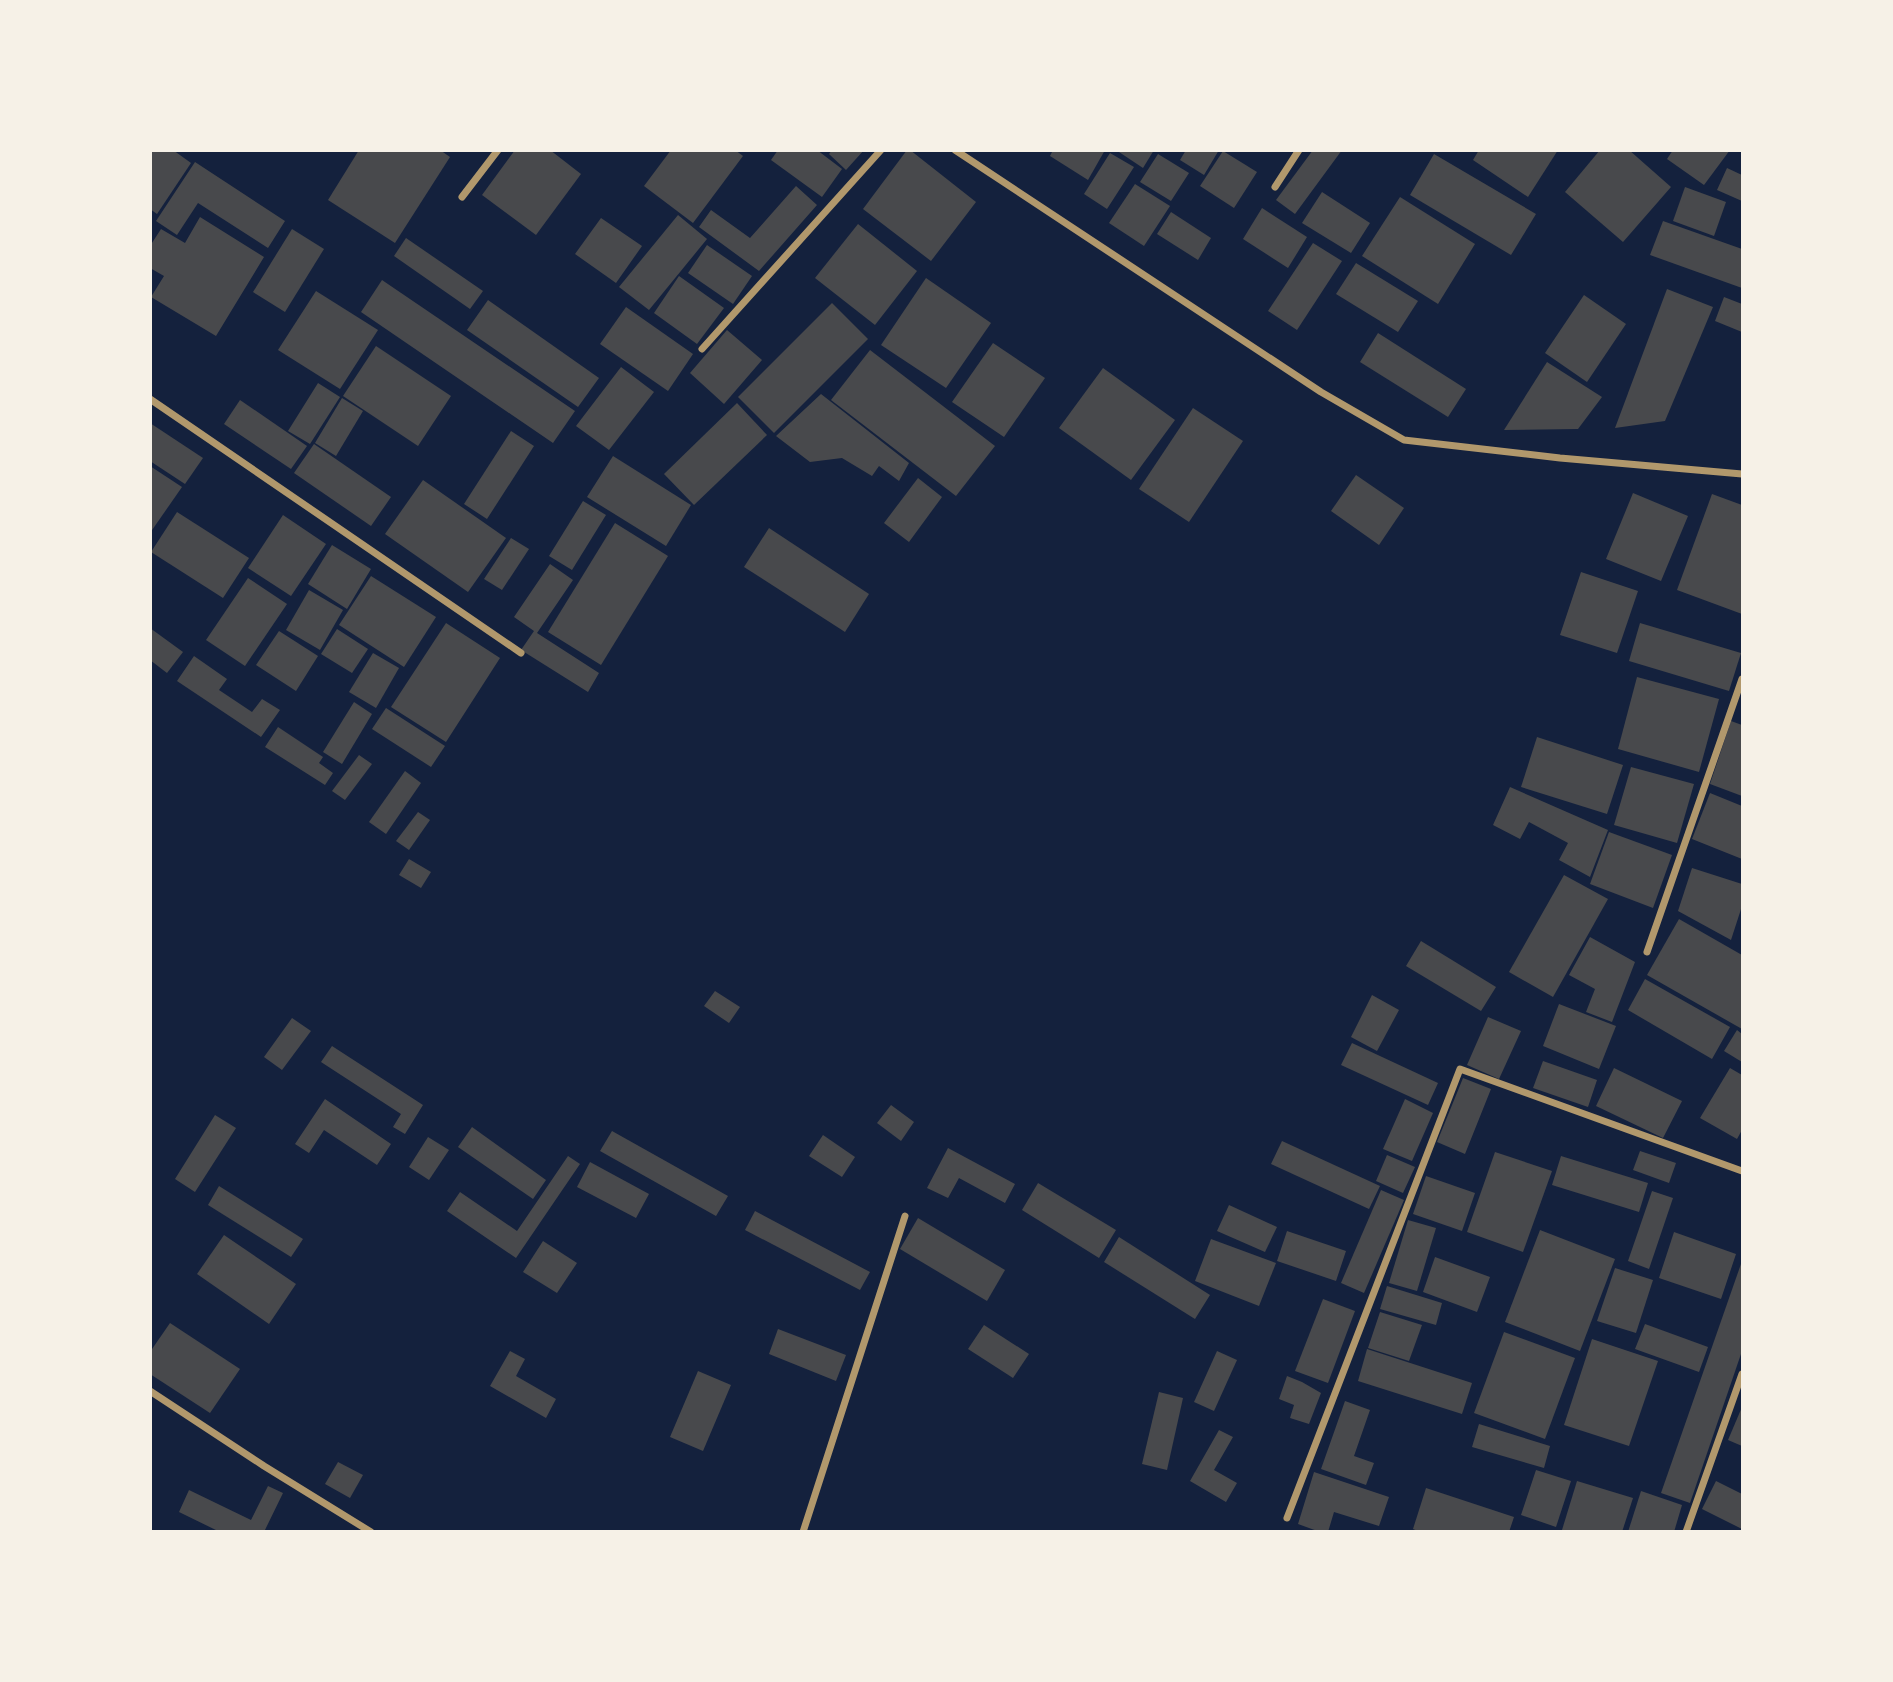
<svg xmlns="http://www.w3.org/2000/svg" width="1893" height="1682" font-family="'IBM Plex Sans',sans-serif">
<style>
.building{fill:#48494c}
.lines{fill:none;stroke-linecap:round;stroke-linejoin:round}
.minor{stroke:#b1986c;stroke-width:7}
</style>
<rect width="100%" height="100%" fill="#14213d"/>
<g class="building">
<polygon points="150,150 173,150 191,163 157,214 150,209"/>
<polygon points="359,150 440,150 450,157 395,243 328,200"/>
<polygon points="515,150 550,150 581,174 536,235 482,195"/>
<polygon points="671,150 735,150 743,156 693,223 644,186"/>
<polygon points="778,150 817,150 842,169 822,197 771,160"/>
<polygon points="832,150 864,150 846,170 829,154"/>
<polygon points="907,150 910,150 976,202 931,261 863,209"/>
<polygon points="1053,150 1105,150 1088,180 1050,156"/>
<polygon points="1116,150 1154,150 1143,168"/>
<polygon points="1186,150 1219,150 1204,175 1180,160"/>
<polygon points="1313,150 1342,150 1295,214 1276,200"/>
<polygon points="1479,150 1558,150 1528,197 1473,160"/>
<polygon points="1600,150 1629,150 1671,187 1623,242 1565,192"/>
<polygon points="1673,150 1730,150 1704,185 1667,159"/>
<polygon points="1223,151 1257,172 1234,208 1200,186"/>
<polygon points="1110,153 1134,167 1107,209 1084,194"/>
<polygon points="1158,154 1189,173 1171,201 1140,182"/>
<polygon points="1434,154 1536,214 1511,255 1410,195"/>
<polygon points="195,162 285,221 268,248 198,203 177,235 156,221"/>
<polygon points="1727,168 1742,175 1742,201 1717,190"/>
<polygon points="1135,184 1170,206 1144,246 1109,223"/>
<polygon points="796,186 817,205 759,271 699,227 711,210 750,238"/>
<polygon points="1685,187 1726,202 1714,236 1673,221"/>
<polygon points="1322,192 1370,223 1351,253 1302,223"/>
<polygon points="1400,197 1475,244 1438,304 1362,256"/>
<polygon points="1262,208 1307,237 1288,268 1243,239"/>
<polygon points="1171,212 1211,238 1198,260 1157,234"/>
<polygon points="678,215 707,239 649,310 619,287"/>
<polygon points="200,217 264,257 216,336 151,297 164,276 150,268 150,246 161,229 185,243"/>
<polygon points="601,218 642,246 616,283 575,254"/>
<polygon points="1663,221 1742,249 1742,288 1650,255"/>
<polygon points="858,224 917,271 875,325 815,278"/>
<polygon points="292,229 324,249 285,312 253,292"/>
<polygon points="406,238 483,291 470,309 394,256"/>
<polygon points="1313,243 1342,261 1297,330 1268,311"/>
<polygon points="707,245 752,276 733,304 688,273"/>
<polygon points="1356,263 1418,301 1398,332 1336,294"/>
<polygon points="679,276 724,308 697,344 654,313"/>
<polygon points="926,278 991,323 946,388 881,345"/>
<polygon points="382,280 575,411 553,443 361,312"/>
<polygon points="1667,289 1713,307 1665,421 1615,428"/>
<polygon points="316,291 378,330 340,389 278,350"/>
<polygon points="1584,295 1626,324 1587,382 1545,353"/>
<polygon points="1724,297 1742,304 1742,332 1715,321"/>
<polygon points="488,300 599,378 578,407 467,330"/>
<polygon points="832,303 868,339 774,433 738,397"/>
<polygon points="626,307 693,354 668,391 600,344"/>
<polygon points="727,330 762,360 724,404 690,373"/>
<polygon points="1378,333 1466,389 1448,417 1360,362"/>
<polygon points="993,343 1045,378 1004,437 952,402"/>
<polygon points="376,346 451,396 418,446 343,396"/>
<polygon points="870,350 995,446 956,496 831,400"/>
<polygon points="1547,362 1602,397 1578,429 1504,430"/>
<polygon points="621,367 654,392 609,450 576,426"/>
<polygon points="1103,368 1175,420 1131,480 1059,428"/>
<polygon points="318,383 340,397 310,444 288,431"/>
<polygon points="821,394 909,463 899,481 879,466 872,476 842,458 810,462 776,436"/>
<polygon points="342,398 363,411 336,456 315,443"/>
<polygon points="240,400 307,446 291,469 224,424"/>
<polygon points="737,403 767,435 694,505 664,474"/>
<polygon points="1193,408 1243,441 1189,522 1139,489"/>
<polygon points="150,423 203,458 185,484 150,461"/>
<polygon points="511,431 534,446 487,519 464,504"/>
<polygon points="314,444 391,497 371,526 294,473"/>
<polygon points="613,456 691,505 666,546 587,497"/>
<polygon points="150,466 182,487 150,533"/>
<polygon points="1356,475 1404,508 1379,545 1331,511"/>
<polygon points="918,478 942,497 909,542 884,523"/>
<polygon points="423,480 506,538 468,592 385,534"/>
<polygon points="1633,493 1688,516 1661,581 1606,559"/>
<polygon points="1712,494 1742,505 1742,614 1677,590"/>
<polygon points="583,501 606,515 572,570 549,556"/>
<polygon points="177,512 249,558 223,598 151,552"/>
<polygon points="283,515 326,544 291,596 248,568"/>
<polygon points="615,523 668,556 601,665 548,632"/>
<polygon points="769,528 869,594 845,632 744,567"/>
<polygon points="511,538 529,549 502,590 484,579"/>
<polygon points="332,545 371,569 347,609 308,584"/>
<polygon points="550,564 573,580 537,633 599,673 588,692 521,650 534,631 514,617"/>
<polygon points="1581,572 1638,591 1617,653 1560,635"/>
<polygon points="371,576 436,617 404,667 339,625"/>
<polygon points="248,578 287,604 245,666 206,640"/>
<polygon points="309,590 343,610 320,650 286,630"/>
<polygon points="446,623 500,658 446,742 391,707"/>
<polygon points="1640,623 1741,653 1729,691 1629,661"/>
<polygon points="150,628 183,652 167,673 150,660"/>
<polygon points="337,629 368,649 352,673 321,654"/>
<polygon points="279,631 318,656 296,691 256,665"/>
<polygon points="373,653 399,668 376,708 349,692"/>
<polygon points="194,656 227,679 219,690 252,712 262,699 280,710 261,737 177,681"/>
<polygon points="1637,677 1719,699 1699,772 1618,749"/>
<polygon points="354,702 372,714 342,764 323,752"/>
<polygon points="386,708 445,746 431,767 372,729"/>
<polygon points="1731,721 1742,725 1742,796 1710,784"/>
<polygon points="278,727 323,757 319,763 333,773 325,785 265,747"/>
<polygon points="1537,737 1623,765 1607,814 1521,787"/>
<polygon points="359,755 372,764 345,800 332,791"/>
<polygon points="1631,767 1694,784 1677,843 1614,825"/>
<polygon points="405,771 421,783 386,834 369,822"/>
<polygon points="1510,787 1608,830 1590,877 1559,860 1568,843 1529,822 1520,839 1493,825"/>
<polygon points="1710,793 1742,806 1742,859 1692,839"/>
<polygon points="418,812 430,820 409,850 396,841"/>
<polygon points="1609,832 1672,855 1653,908 1590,884"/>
<polygon points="409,859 431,872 421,888 399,875"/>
<polygon points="1692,868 1742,884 1742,906 1731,940 1678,911"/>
<polygon points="1564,875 1608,899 1553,997 1509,972"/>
<polygon points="1679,919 1742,955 1742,1029 1647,975"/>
<polygon points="1590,937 1635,962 1612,1022 1586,1012 1595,989 1569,975"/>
<polygon points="1421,941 1496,987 1481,1011 1406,966"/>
<polygon points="1645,979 1730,1027 1712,1059 1628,1010"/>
<polygon points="715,991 740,1007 729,1023 704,1006"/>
<polygon points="1372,995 1399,1010 1377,1051 1351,1037"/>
<polygon points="1559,1004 1616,1026 1599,1069 1543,1046"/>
<polygon points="1488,1017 1521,1031 1499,1079 1467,1065"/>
<polygon points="292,1018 311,1031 282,1070 264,1057"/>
<polygon points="1737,1030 1742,1034 1742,1062 1724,1051"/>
<polygon points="1352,1043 1438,1083 1428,1105 1341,1065"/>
<polygon points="332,1046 423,1105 405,1134 393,1127 401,1114 321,1062"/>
<polygon points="1543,1061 1597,1080 1588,1107 1533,1088"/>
<polygon points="1614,1068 1682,1101 1663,1138 1596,1106"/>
<polygon points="1730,1068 1742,1075 1742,1130 1737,1139 1700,1118"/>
<polygon points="1463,1078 1491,1089 1465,1154 1437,1142"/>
<polygon points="325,1099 391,1144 377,1165 324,1130 309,1153 295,1144"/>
<polygon points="1405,1099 1433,1113 1412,1161 1383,1149"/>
<polygon points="891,1105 914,1122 901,1141 877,1123"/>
<polygon points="215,1115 236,1128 195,1192 175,1179"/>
<polygon points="472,1127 546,1180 533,1199 458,1147"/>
<polygon points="612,1131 728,1196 716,1216 600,1151"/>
<polygon points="823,1135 855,1157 842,1177 809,1156"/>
<polygon points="428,1137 449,1150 429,1180 409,1167"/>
<polygon points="1282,1141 1380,1186 1369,1209 1271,1164"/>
<polygon points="948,1148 1015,1184 1005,1203 959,1178 948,1198 927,1188"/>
<polygon points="1640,1151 1676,1163 1669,1183 1633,1170"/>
<polygon points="1495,1152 1552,1171 1523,1252 1467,1232"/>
<polygon points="1387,1155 1415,1167 1403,1193 1376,1181"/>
<polygon points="568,1156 580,1164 516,1258 447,1211 460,1192 517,1231"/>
<polygon points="1561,1156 1648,1183 1639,1212 1552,1185"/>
<polygon points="590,1162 649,1194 636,1218 577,1187"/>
<polygon points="1426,1176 1475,1193 1462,1231 1413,1214"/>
<polygon points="1038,1183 1116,1230 1099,1258 1022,1210"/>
<polygon points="219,1186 303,1239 291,1257 208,1205"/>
<polygon points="1381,1190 1404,1200 1364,1293 1341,1283"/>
<polygon points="1652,1191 1673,1198 1649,1269 1628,1261"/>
<polygon points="1229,1205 1277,1227 1265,1252 1217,1231"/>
<polygon points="755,1211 870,1272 860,1290 745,1230"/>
<polygon points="918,1218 1005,1270 987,1301 900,1249"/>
<polygon points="1408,1220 1436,1228 1417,1291 1389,1283"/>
<polygon points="1540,1230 1615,1259 1580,1351 1505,1322"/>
<polygon points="1287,1231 1346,1251 1336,1281 1277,1261"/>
<polygon points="1674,1232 1736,1254 1721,1299 1659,1278"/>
<polygon points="224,1235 296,1284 269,1324 197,1274"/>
<polygon points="1119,1237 1210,1295 1195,1319 1104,1262"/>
<polygon points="1211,1239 1276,1263 1259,1306 1195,1281"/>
<polygon points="543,1241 577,1263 557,1293 523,1272"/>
<polygon points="1435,1257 1490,1277 1477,1312 1423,1292"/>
<polygon points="1742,1261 1742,1351 1690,1503 1661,1493"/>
<polygon points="1615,1268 1653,1280 1636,1333 1597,1321"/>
<polygon points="1387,1286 1442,1303 1436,1325 1380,1309"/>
<polygon points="1323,1299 1355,1311 1328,1383 1295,1371"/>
<polygon points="1380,1312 1422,1325 1409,1361 1368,1348"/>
<polygon points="170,1323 240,1369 210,1413 150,1374 150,1352"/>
<polygon points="1645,1324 1708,1347 1699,1372 1635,1349"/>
<polygon points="984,1325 1029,1354 1013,1378 968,1349"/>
<polygon points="778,1329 846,1355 836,1381 769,1354"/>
<polygon points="1504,1332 1575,1358 1545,1439 1474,1413"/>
<polygon points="1592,1339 1658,1361 1629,1446 1564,1425"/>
<polygon points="1367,1349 1472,1383 1462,1414 1358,1381"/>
<polygon points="510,1351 525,1359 516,1376 556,1399 546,1418 490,1386"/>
<polygon points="1217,1351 1237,1360 1214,1411 1194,1402"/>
<polygon points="698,1371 731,1385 703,1451 670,1437"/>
<polygon points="1287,1376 1302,1382 1321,1393 1309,1424 1290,1418 1294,1405 1279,1399"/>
<polygon points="1159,1392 1183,1398 1167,1470 1142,1464"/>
<polygon points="1345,1401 1370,1410 1354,1456 1374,1463 1366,1485 1321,1469"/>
<polygon points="1742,1407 1742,1446 1728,1440"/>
<polygon points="1479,1424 1550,1446 1544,1468 1472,1447"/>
<polygon points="1219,1430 1233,1437 1214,1470 1237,1483 1226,1502 1190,1481"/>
<polygon points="338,1462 363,1475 350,1498 325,1484"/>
<polygon points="1536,1470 1571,1481 1556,1527 1521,1515"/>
<polygon points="1314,1472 1389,1497 1379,1526 1334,1512 1328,1532 1320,1532 1298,1524"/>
<polygon points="1577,1481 1633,1498 1622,1532 1562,1530"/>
<polygon points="1716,1481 1742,1494 1742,1529 1702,1509"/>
<polygon points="268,1486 283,1493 264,1532 220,1532 179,1512 189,1490 251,1520"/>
<polygon points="1426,1488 1514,1517 1509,1532 1420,1532 1413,1529"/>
<polygon points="1641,1491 1682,1505 1674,1532 1628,1532"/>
</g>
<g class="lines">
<g class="minor">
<polyline points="955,150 1321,392 1404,440 1560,458 1742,474"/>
<polyline points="1275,187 1299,150"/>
<polyline points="462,197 498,150"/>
<polyline points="702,349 881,150"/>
<polyline points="150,399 521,653"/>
<polyline points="1647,952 1742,679"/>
<polyline points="150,1391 264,1466 371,1532"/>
<polyline points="1287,1518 1460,1069 1742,1171"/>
<polyline points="803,1532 905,1216"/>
<polyline points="1686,1532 1742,1374"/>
</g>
</g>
<rect width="1893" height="1682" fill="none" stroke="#f6f1e7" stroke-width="304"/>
</svg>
